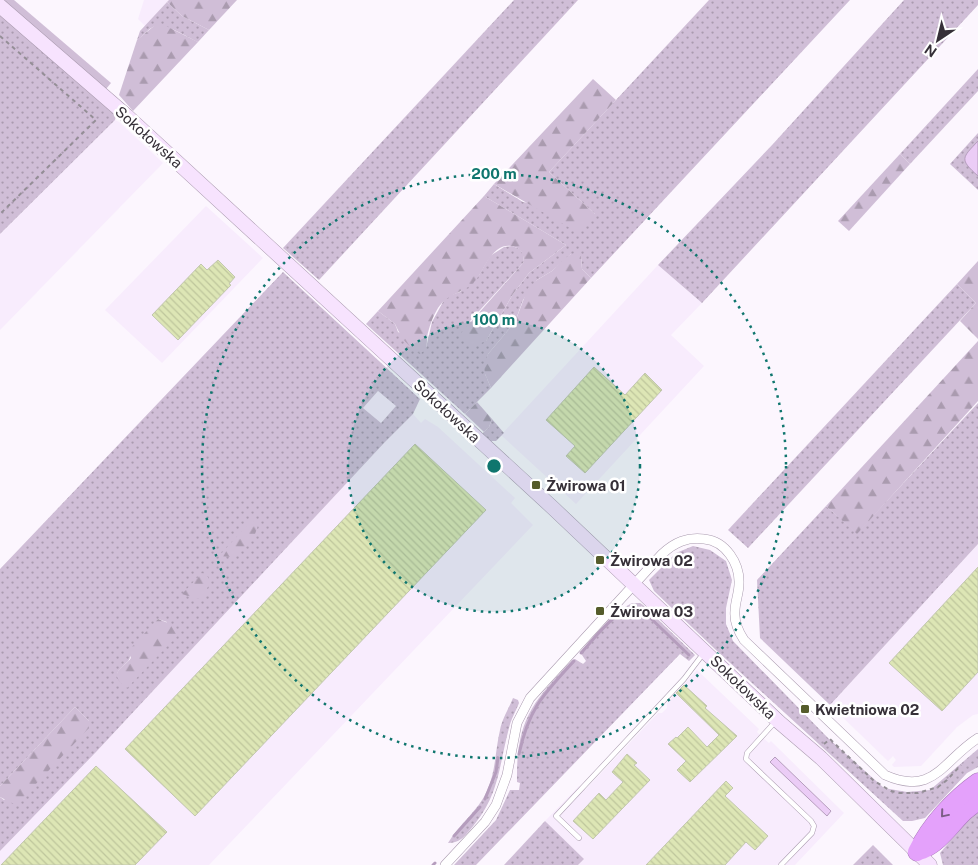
<svg xmlns="http://www.w3.org/2000/svg" width="978" height="865" font-family="'Public Sans',sans-serif">
<style>
.built{fill:#f8ecfd}
.grass{fill:url(#grass-dots);fill-rule:evenodd}
.forest{fill:url(#forest-firs)}
.water{fill:#ebccf6;stroke:#b59dbd}
.lines{fill:none;stroke-linecap:round;stroke-linejoin:round}
.stream{stroke:#b59dbd;stroke-width:3}
.building{fill:url(#building-back-hatch);stroke:#c2c7af}
.lane-casing{stroke:#ab9cb0;stroke-width:5.5}
.street-casing{stroke:#ab9cb0;stroke-width:10}
.secondary-casing{stroke:#ab9cb0;stroke-width:15}
.highway-casing{stroke:#a779b7;stroke-width:19}
.path{stroke:#948e96;stroke-width:2;stroke-dasharray:4 4;stroke-linecap:butt}
.lane{stroke:#fff;stroke-width:4.5}
.street{stroke:#fff;stroke-width:9}
.secondary{stroke:#f7e3fe;stroke-width:14}
.highway{stroke:#e4a1fb;stroke-width:18}
.oneway{stroke:#7c5d86}
.ring{fill:none;stroke:#0f766e;stroke-width:2.5;stroke-dasharray:2.5 5}
.poi-dot{fill:#555c2b;stroke:#fff;stroke-width:2}
.labels{text-anchor:middle;dominant-baseline:central;stroke-width:5;stroke-linejoin:round;paint-order:stroke}
.street-label{font-size:15px;fill:#363038;stroke:#fff}
.poi-label{font-size:15px;font-weight:bold;fill:#363038;stroke:#fff;text-anchor:start}
.centre{fill:#0f766e;stroke:#fff;stroke-width:2.5}
.ring-label{font-size:15px;text-anchor:middle;font-weight:bold;fill:#0f766e;stroke:#fff;stroke-width:5;stroke-linejoin:round;paint-order:stroke}
</style>
<defs>
<pattern id="grass-dots" width="8" height="8" patternUnits="userSpaceOnUse" patternTransform="scale(1.25)"><rect width="8" height="8" fill="#d0bed7"/><path d="M2 2h.1M6 6h.1" fill="none" stroke="#aa9baf" stroke-width="1.8" stroke-linecap="round"/></pattern>
<pattern id="forest-firs" width="22" height="20" patternUnits="userSpaceOnUse" patternTransform="scale(1.25)"><rect width="22" height="20" fill="#d0bed7"/><path d="M5 1l3.5 6h-7zM16 11l3.5 6h-7z" fill="#aa9baf"/></pattern>
<pattern id="building-back-hatch" width="6" height="6" patternUnits="userSpaceOnUse" patternTransform="scale(1.25)"><rect width="6" height="6" fill="#dde6b5"/><path d="M-1 5l2 2M0 0l6 6M5-1l2 2" fill="none" stroke="#bec69c"/></pattern>
</defs>
<rect width="100%" height="100%" fill="#fcf6fe"/>
<g class="built">
<polygon points="144,0 169,0 145,26 138,19"/>
<polygon points="115,120 119,122 163,163 0,330 0,234"/>
<polygon points="206,206 263,258 162,363 105,310"/>
<polygon points="658,265 702,303 671,335 704,366 576,504 501,435"/>
<polygon points="378,391 396,406 380,424 363,408"/>
<polygon points="413,414 421,423 425,419 438,427 515,498 511,503 533,525 209,865 0,865 0,851 96,752 385,442"/>
<polygon points="978,544 978,714 973,715 957,727 921,766 894,767 892,765 896,760 893,756 888,761 830,705"/>
<polygon points="697,670 759,729 757,732 762,737 769,743 771,741 844,813 795,865 578,865 584,859 545,821 579,786 585,790 658,713 662,713 667,708 667,703"/>
</g>
<g class="grass">
<polygon points="514,0 578,0 319,280 283,248"/>
<polygon points="709,0 850,0 591,278 582,269 581,256 571,254 552,271 537,280 523,300 515,322 488,354 485,374 491,388 465,414 366,324 378,311 395,324 398,332 426,348 432,322 444,300 448,296 460,292 479,275 490,256 504,247 512,246 520,249 523,254 524,262 470,321 486,341 513,294 529,273 566,245 484,196 494,184 523,202 595,214 549,172"/>
<polygon points="904,0 978,0 978,5 702,303 658,265 773,144"/>
<path d="M 167,2 L 182,16 L 209,30 L 198,42 C 187,37 163,21 153,27 C 147,30 143,36 137,40 L 140,31 Z"/>
<polygon points="0,14 116,116 115,120 0,234"/>
<polygon points="978,69 978,91 910,164 900,154"/>
<polygon points="978,133 978,190 950,164"/>
<path d="M 283,272 L 420,399 L 413,414 L 385,442 L 96,752 L 0,851 L 0,797 L 4,800 L 89,721 L 75,707 L 0,786 L 0,569 ZM 378,391 L 396,406 L 381,423 L 363,408 ZM 158,619 L 167,622 L 123,684 L 117,674 C 120,665 131,663 130,655 Z"/>
<polygon points="957,284 976,303 748,548 728,530"/>
<polygon points="978,403 978,544 830,705 760,638 757,580 826,506 857,533"/>
<polygon points="492,419 504,433 496,441 491,441 482,434 489,427"/>
<polygon points="693,546 710,550 726,561 732,580 726,608 726,624 733,641 828,738 884,788 907,792 930,790 978,749 978,767 967,773 925,818 912,821 903,821 716,650 654,591 649,580 676,553"/>
<path d="M 632,603 L 640,603 L 643,605 L 695,655 L 689,661 L 680,654 L 476,865 L 454,865 L 496,820 L 510,790 L 519,790 L 520,783 L 517,782 C 516,720 532,703 572,660 L 575,659 L 583,664 L 586,661 L 580,652 L 616,612 Z"/>
<path d="M 513,698 L 518,700 L 519,703 C 516,711 511,719 509,728 C 498,769 500,795 470,830 C 463,838 459,843 448,843 C 459,824 478,811 487,791 C 496,771 495,751 500,730 C 502,719 509,708 513,698 Z"/>
<polygon points="978,811 978,865 943,865 940,853 973,814"/>
<polygon points="545,821 584,859 578,865 504,865"/>
<polygon points="873,845 893,865 853,865"/>
</g>
<g class="forest">
<polygon points="3,0 14,0 111,83 106,89"/>
<polygon points="169,0 237,0 209,30 182,16 167,2"/>
<polygon points="159,24 166,26 198,42 133,111 119,95 137,40 154,26"/>
<polygon points="593,79 616,100 549,172 595,214 577,232 494,184"/>
<polygon points="900,154 910,164 849,231 838,221"/>
<path d="M 484,196 L 566,245 L 529,273 L 513,294 L 486,341 C 477,346 461,346 461,333 L 524,262 C 523,255 523,250 515,247 C 493,239 485,270 475,281 C 463,294 449,292 438,308 C 433,316 429,327 427,337 C 427,340 427,345 426,348 C 425,350 422,352 420,354 L 414,351 L 402,338 L 395,324 L 378,311 Z"/>
<polygon points="578,253 581,256 582,269 591,278 491,388 485,374 484,365 488,354 515,322 528,288 537,280 552,271 564,259 571,254"/>
<polygon points="978,261 978,339 960,321 976,303 957,284"/>
<polygon points="978,341 978,401 857,534 826,506"/>
<polygon points="477,402 492,419 489,427 484,432 465,414"/>
<path d="M 252,520 L 258,524 C 255,540 246,548 232,557 L 219,556 Z"/>
<polygon points="202,573 208,577 209,585 202,597 197,599 182,594"/>
<path d="M 158,619 L 173,625 L 179,634 L 127,688 C 106,672 123,669 131,658 L 128,651 Z"/>
<polygon points="75,707 89,721 89,728 16,805 0,797 0,786"/>
</g>
<g class="water">
<path d="M 978,141 L 978,176 C 959,159 962,158 978,141 Z"/>
<polygon points="775,757 831,811 827,816 770,762"/>
</g>
<g class="lines">
<g class="stream">
<path d="M 581,653 C 594,639 620,603 640,608 L 689,655"/>
<path d="M 519,754 C 529,708 543,695 574,661"/>
<polyline points="485,799 496,772 498,758"/>
<polyline points="454,836 480,807"/>
<polyline points="433,865 435,863"/>
</g>
</g>
<g class="building">
<polygon points="218,260 235,277 229,284 231,285 178,340 152,315 201,264 207,270"/>
<polygon points="594,367 625,395 645,373 662,390 585,473 566,456 575,446 546,420"/>
<polygon points="415,444 486,510 195,816 125,749"/>
<polygon points="978,567 978,672 942,711 889,663"/>
<polygon points="684,685 707,706 705,708 737,736 690,782 677,770 686,761 668,744 676,737 677,738 688,727 707,747 719,735 676,693"/>
<polygon points="627,754 637,763 634,765 650,780 593,839 573,821 599,793 606,800 623,782 612,772"/>
<polygon points="96,766 167,832 135,865 1,865"/>
<polygon points="726,781 733,788 725,796 768,836 755,850 746,842 725,865 646,865"/>
</g>
<g class="lines">
<g class="lane-casing">
<g id="lane">
<polyline points="775,722 747,753 746,759 811,821 814,826 812,833 781,865"/>
<polyline points="579,838 556,816 684,679 703,654"/>
</g>
</g>
<g class="street-casing">
<path id="street" d="M 445,865 L 485,822 L 496,805 L 507,775 L 517,723 L 530,698 L 662,554 C 675,542 687,537 704,539 C 726,541 740,564 739,584 C 739,593 735,602 735,611 C 734,622 738,631 744,640 L 885,775 C 934,797 943,760 978,738"/>
</g>
<g class="secondary-casing">
<polyline id="secondary" points="0,6 127,116 553,508 779,722 821,758 930,865"/>
</g>
<g class="highway-casing">
<g id="highway">
<path d="M 922,850 C 940,842 949,827 963,813 C 967,809 973,805 978,801"/>
<path d="M 917,852 C 930,825 954,799 978,782"/>
</g>
</g>
<g class="path">
<polyline points="0,36 96,120 0,214"/>
<polyline points="824,744 830,739 832,741 874,781 891,791 900,793 918,793 938,787 947,780 961,765"/>
</g>
<use href="#lane" class="lane"/>
<use href="#street" class="street"/>
<use href="#secondary" class="secondary"/>
<use href="#highway" class="highway"/>
</g>
<defs><path id="oneway-chevron" d="M-2-3.5L2.5 0L-2 3.5" fill="none" stroke-width="1.6" stroke-linecap="round" stroke-linejoin="round" transform="scale(1.25)"/></defs>
<use class="oneway" href="#oneway-chevron" transform="translate(944 814) rotate(130)"/>
<circle cx="494" cy="466" r="146" fill="#0f766e" fill-opacity=".12"/>
<g class="ring">
<circle cx="494" cy="466" r="146"/>
<circle cx="494" cy="466" r="292"/>
</g>
<g class="poi-dot">
<rect x="531" y="480" width="10" height="10" rx="2.5"/>
<rect x="595" y="555" width="10" height="10" rx="2.5"/>
<rect x="595" y="606" width="10" height="10" rx="2.5"/>
<rect x="800" y="704" width="10" height="10" rx="2.5"/>
</g>
<g class="labels">
<g class="street-label">
<text transform="translate(149 137) rotate(42)">Sokołowska</text>
<text transform="translate(447 411) rotate(43)">Sokołowska</text>
<text transform="translate(743 687) rotate(44)">Sokołowska</text>
</g>
<g class="poi-label">
<text x="546" y="485">Żwirowa 01</text>
<text x="610" y="560">Żwirowa 02</text>
<text x="610" y="611">Żwirowa 03</text>
<text x="815" y="709">Kwietniowa 02</text>
</g>
</g>
<circle cx="494" cy="466" r="8" class="centre"/>
<g class="ring-label">
<text x="494" y="179">200 m</text>
<text x="494" y="325">100 m</text>
</g>
<g transform="translate(938 40) rotate(215)" stroke="#ffffff" stroke-width="4" paint-order="stroke">
<path d="M0-4L9 19L0 12L-9 19Z" fill="#363038"/>
<text y="-8" font-size="14" font-weight="bold" text-anchor="middle" fill="#363038">N</text>
</g>
</svg>
